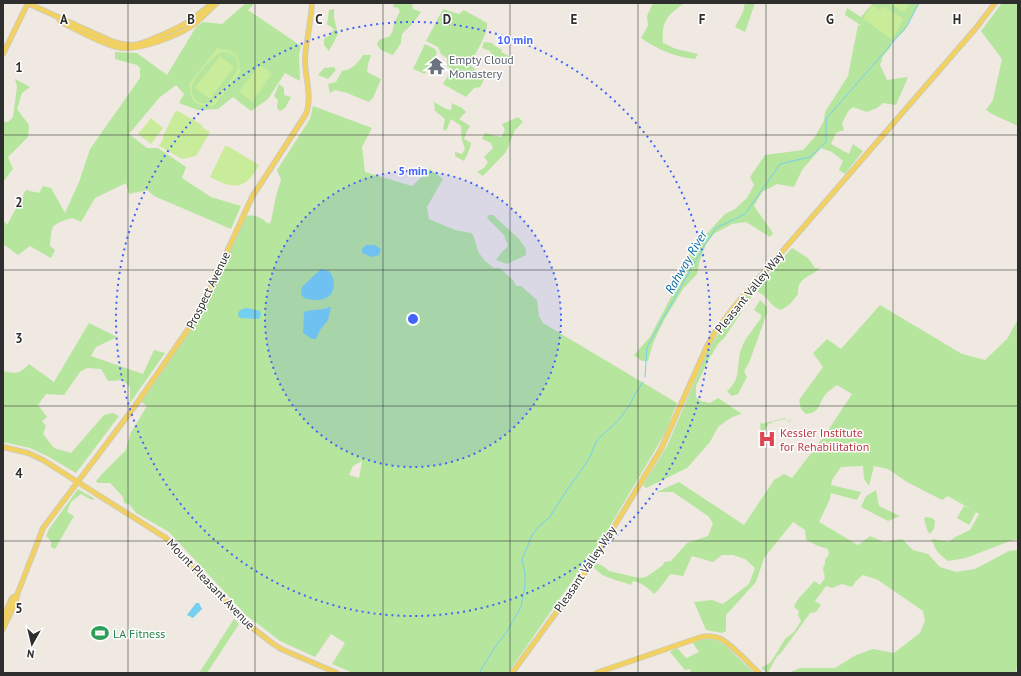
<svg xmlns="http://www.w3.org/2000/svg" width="1021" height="676" font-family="'PT Sans',sans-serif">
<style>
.green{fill:#b6e59e;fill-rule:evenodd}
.pitch{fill:#c9ec9a;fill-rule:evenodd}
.water{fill:#75cff0}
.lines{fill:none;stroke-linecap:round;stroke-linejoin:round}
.stream{stroke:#75cff0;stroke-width:1}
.major-casing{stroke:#c9c9c9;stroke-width:6}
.major{stroke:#f2d163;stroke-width:4.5}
.grid{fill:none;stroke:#2e2e2e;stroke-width:1;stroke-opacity:0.55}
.ring{fill:none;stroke:#4264fb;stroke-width:2;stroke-dasharray:2 4}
.labels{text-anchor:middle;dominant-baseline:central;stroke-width:3;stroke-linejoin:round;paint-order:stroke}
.worship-label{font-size:12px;fill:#5b616d;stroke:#fff;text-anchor:start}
.street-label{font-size:12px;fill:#2e2e2e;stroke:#fff}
.health-label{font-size:12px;fill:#be3a42;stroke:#fff;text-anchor:start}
.leisure-label{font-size:12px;fill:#27864d;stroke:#fff;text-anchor:start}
.water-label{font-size:13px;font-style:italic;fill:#0d6fa3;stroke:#fff}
.grid-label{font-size:13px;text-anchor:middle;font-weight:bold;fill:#2e2e2e;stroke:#fff;stroke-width:3;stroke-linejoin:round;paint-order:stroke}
.centre{fill:#4264fb;stroke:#fff;stroke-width:2}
.ring-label{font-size:12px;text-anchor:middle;font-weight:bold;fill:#4264fb;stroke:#fff;stroke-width:3;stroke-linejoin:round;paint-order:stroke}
</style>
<rect width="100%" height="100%" fill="#efe9e1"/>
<g class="green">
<path d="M 246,3 L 259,3 L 254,4 L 248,10 L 301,46 L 299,55 L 300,81 L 285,73 L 268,99 L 251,111 L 233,97 L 218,109 L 198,110 L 179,103 L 184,94 L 176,85 L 160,97 L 129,134 L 147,148 L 158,148 L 186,167 L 182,178 L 211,197 L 241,206 L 231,229 L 154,196 L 147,190 L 129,194 L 126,183 L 95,198 L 81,222 L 72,218 C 50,225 52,224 50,246 L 55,250 L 51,258 L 30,246 L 18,255 L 3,244 L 3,220 L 7,225 L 26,190 L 39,193 L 43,186 L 51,188 L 65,213 L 79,182 L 90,149 L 140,78 L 140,68 L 137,65 L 115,59 L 115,52 L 137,53 L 167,75 L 196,27 L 203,22 L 222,24 Z"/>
<polygon points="394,3 412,3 413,9 421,12 413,23 402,34 401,43 393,55 381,50 377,45 379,40 390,36 393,30 394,23 400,11 398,8 393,7"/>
<path d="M 653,3 L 684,3 C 666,17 662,20 663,43 L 676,49 L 698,54 L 695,59 C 675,57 657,49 641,38 L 648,26 L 647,16 Z"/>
<polygon points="745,3 755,3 745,32 735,27 743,12"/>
<polygon points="873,3 919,3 905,30 891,43 890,48 883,56 880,65 887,80 908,77 896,105 883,103 877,108 867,112 853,107 849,110 842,123 844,130 836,133 831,144 849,154 853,144 863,151 845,174 839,170 843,161 832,152 821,148 802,170 794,187 777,184 762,192 754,206 773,233 770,237 746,222 732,224 715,233 706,244 700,260 697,274 683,289 664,320 653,343 648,361 642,361 634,355 650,337 671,297 690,252 725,214 735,209 747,198 754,185 750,177 765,155 803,150 814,138 824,121 825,112 848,76 858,25 862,26 845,15 847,8 861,17"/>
<polygon points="1002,3 1018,3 1018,126 992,114 986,110 993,100 1002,59 981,31"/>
<polygon points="334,9 334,18 338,34 329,51 324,45 324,39 330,35 334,29 327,24 329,10"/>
<path d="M 443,9 L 459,14 L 464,10 L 487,23 C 488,35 475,53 470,65 L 485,78 L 480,87 L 474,88 L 466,97 L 443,84 L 452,69 L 447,66 L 447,58 L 441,54 L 438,47 L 426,41 Z"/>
<polygon points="484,42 492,43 495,46 502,50 501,52 511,57 511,63 501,60 497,61 494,59 490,51 482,48"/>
<polygon points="425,44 435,49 437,53 425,74 413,69"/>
<path d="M 363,55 L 371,55 L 368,64 L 367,72 L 381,79 L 373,98 L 369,102 L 347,93 L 335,90 L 330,93 L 328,84 L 336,82 L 342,71 C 352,70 358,63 363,55 Z"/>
<polygon points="334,67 336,70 328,79 318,75 324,68"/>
<polygon points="15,79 30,87 22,93 17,109 29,125 28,137 8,157 13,169 3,182 3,122 8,122 13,117 17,87"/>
<polygon points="279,84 284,88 284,95 291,97 285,108 280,111 277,108 278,100 274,96"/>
<polygon points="434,102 446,109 451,110 452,103 462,108 466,112 459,119 470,126 467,131 464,139 471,143 470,148 464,161 455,156 455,152 462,154 465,149 462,140 461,126 451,119 446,131 443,129 445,119 435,111"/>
<path d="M 313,106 L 372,128 L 362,147 L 365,172 L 412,186 L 430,169 L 443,179 L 427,207 L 429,219 L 455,230 L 471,233 L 473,235 L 479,253 L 485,261 L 494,268 L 500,268 L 513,280 L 516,286 L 521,286 L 537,300 L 539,316 L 543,323 L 677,403 L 666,431 L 657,447 L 607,531 L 508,673 L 353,673 L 332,664 L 345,643 L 331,634 L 315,657 L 280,641 L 246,615 L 169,532 L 136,513 L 129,504 L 124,503 L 123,497 L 110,483 L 98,483 L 96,481 L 102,474 L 126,450 L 130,434 L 147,406 L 141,402 L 197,319 L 244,217 C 255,213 261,218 269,224 L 271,221 L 276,196 L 281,180 L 277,170 L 310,119 ZM 362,461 L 359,478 L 349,475 L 353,466 Z"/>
<polygon points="518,117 523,122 515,130 506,152 483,176 477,172 484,168 488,162 484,157 493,148 491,143 482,139 485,133 501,137 505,130 502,124"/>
<polygon points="489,215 493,215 519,239 526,249 526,255 507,264 496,260 501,253 508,246 504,235 487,218"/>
<path d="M 792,248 L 808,258 L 815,268 L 820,268 C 811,277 797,277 798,294 L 790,304 L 781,310 C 772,307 770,301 763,295 C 760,292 758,293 755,290 Z"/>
<polygon points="751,292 753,294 725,337 718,344 709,359 696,386 696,397 701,401 710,403 718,398 742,414 732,417 718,427 710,442 687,468 646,488 643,485 667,446 709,348 722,328"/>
<path d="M 760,300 L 767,307 L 767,313 L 749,363 L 744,371 L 747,377 L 738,394 L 732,396 L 727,391 C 743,378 735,364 742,347 C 745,338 756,326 761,318 L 761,315 L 754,310 Z"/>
<path d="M 880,305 L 962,354 L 985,360 L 1007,339 L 1018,319 L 1018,539 L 1010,541 L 966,558 L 948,561 C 940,555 934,550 932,539 L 949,542 L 955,537 L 970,530 L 979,514 L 948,496 L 942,500 L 907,482 L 888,469 L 874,466 L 869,486 L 864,479 L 863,466 L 841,467 L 832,480 L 831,485 L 861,492 L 857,500 L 831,493 L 830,499 L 819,522 L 858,545 L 870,536 L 884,542 L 902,539 L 913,550 L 928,554 L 940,567 L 956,572 L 975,569 L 1009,551 L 1018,550 L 1018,665 L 1016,670 L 1017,673 L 788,673 L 800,668 L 835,668 L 856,655 L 873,649 L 894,653 L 920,633 L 925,621 L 923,611 L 878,580 L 863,575 L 856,581 L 852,587 L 842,584 L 832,588 L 826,586 L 815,601 L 821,605 L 816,612 L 810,613 L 781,653 L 777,656 L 768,673 L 761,668 L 771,662 L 785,639 L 794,632 L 801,621 L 798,615 L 799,611 L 794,607 C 798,596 808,590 814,581 L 820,585 L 825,578 L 823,568 L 825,564 L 825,560 L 829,554 L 828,549 L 818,546 L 806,540 L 805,530 L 793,522 L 764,558 L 756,582 L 726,615 L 726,631 L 722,633 L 706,630 L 694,602 L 712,600 L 723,604 L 749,584 L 755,568 L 745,559 L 733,555 L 722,555 L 713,562 L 692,556 L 683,576 L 671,574 C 665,580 661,588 654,594 C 647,587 642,583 633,581 L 631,585 C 621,581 609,579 601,574 C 598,572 596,569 593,567 L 596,563 L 603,566 L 609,571 L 639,578 L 646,577 L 652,573 L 663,565 L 664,562 L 671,561 L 687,543 L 708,536 L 713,523 L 708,516 L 673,492 L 657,492 L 679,482 L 744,525 L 774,480 L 784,474 L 792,478 L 825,435 L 852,394 L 837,385 C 833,388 828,391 825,395 C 817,406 821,412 806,414 L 801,409 L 799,400 L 823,367 L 813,353 L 827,339 L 841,349 Z"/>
<path d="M 89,323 L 117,337 L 96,347 L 91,356 L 143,374 L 154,350 L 165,353 L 130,403 L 130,387 L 123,380 L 108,381 L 101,369 L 87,368 L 80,372 L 64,395 L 46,394 L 38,405 L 47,417 L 42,421 L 46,426 L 43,434 L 54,448 L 71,453 L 104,415 L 113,413 L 119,416 L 76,473 L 49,457 L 30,448 L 3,442 L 3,371 C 16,374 20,374 29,364 L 54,382 Z"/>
<polygon points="785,418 789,421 791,419 789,423 789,421 785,419 771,422 772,424 769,423 761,435 760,422 761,424"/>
<polygon points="78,489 95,499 92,500 81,494 71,502 67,512 74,516 55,549 51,547 51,541 46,536 49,529"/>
<polygon points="876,490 879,506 900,516 888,521 861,507 866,496"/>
<polygon points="964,506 976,512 969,525 957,518"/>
<polygon points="926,517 932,518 935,521 934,529 930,534 928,532 924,519"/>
<polygon points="234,619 239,624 207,673 199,673"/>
<polygon points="704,639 714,639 725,645 754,673 690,673 691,669 685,670 670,652 677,648 686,658 699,652 692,642"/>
</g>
<g class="pitch">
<polygon points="891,3 906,3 909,5 904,12 890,4"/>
<path d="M 872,5 L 880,10 L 882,6 L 903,18 L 903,20 L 892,39 C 882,33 873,25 863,19 Z"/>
<path d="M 218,47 L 220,50 C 233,48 242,57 239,70 L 241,71 L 212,108 L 210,105 C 194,108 190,98 189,84 ZM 222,52 C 232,52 241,59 237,70 C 234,77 215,102 207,103 C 203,104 199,103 196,100 C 192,96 191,90 192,85 C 195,77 214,54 222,52 Z"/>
<polygon points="220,56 234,67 210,99 195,88"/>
<polygon points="259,64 272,74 252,102 239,92"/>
<polygon points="178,111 202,125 203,128 210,132 196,156 182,159 159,146 163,139 163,136 175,112"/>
<polygon points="151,118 163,128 151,144 138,134"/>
<path d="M 225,146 L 227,146 L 231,148 L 259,165 C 245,191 233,189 210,177 Z"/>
</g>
<g class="water">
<polygon points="366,245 374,245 381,249 379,255 372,257 362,253 362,249"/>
<path d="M 321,269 L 329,271 C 336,278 336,294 326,298 C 320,301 310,300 304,298 L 301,294 L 302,287 Z"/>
<polygon points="329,307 331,307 328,320 320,330 316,339 312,339 303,333 304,313 306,311 324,309"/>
<path d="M 247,308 L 260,311 L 261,313 L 260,318 L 258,319 L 240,318 L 238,315 C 238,310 243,308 247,308 Z"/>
<polygon points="196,603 199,603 202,609 193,618 187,615"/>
</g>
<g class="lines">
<g class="stream">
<polyline points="645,377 647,347 704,246 716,228 745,214 780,164 810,157 826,142 826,119 907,26 919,3"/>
<polyline points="479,673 495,647 506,633 521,607 525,585 525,573 522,560 532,535 538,527 549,518 563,496 589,459 597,440 618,421 631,403 634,396 643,382"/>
</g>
<g class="major-casing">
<g id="major">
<path d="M 27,3 L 109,40 C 116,43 125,45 133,45 C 141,44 149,41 157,37 C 181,27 192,21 212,3"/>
<path d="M 59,19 L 61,22 C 78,30 99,43 117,47 C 138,52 181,35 197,22 C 204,16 210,9 217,3"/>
<polyline points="3,54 28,3"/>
<polyline points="3,447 28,453 43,460 166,538 246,623 272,643 281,649 337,673"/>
<polyline points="3,618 12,598 17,595"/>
<path d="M 3,629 L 16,601 L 17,595 L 43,528 L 135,406 L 191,325 L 203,304 L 252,197 L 306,114 C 313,96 304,75 305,56 C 307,38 311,21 312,3"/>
<polyline points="512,673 580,580 617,522 661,449 707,346 715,332 734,307 976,28 995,3"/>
<path d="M 596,673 L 701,637 C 707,636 713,636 719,638 C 731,643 749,664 759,673"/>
</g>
</g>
<use href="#major" class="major"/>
</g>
<path class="grid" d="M 128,3 L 128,673M 255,3 L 255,673M 383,3 L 383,673M 510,3 L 510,673M 638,3 L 638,673M 766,3 L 766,673M 893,3 L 893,673M 3,135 L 1018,135M 3,270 L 1018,270M 3,406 L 1018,406M 3,541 L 1018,541"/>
<circle cx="413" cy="319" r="148" fill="#4264fb" fill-opacity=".12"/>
<g class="ring">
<circle cx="413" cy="319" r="148"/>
<circle cx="413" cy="319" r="297"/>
</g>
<defs>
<g id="temple-bare" transform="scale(1.38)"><path d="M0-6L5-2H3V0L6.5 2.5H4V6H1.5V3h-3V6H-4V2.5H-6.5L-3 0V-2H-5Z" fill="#6b7280" stroke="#fff" stroke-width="2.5" paint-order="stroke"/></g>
<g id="hospital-bare" transform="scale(1.38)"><path d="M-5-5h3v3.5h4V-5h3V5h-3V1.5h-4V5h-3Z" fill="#e0444e" stroke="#fff" stroke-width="2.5" paint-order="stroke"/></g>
<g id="stadium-bare" transform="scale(1.38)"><path d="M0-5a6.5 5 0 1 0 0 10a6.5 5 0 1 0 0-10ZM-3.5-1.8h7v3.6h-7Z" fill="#2e9e5b" stroke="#fff" stroke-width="2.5" paint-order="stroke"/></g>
</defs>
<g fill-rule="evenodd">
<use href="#temple-bare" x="436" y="66"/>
<use href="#hospital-bare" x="767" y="439"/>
<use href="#stadium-bare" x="100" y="633"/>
</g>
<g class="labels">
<g class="worship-label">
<text x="449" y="59">Empty Cloud<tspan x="449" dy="14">Monastery</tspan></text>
</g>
<g class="street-label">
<text transform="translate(208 290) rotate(-64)">Prospect Avenue</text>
<text transform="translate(749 292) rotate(-51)">Pleasant Valley Way</text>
<text transform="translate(585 569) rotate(-56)">Pleasant Valley Way</text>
<text transform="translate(211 584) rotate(46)">Mount Pleasant Avenue</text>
</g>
<g class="health-label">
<text x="780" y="432">Kessler Institute<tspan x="780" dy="14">for Rehabilitation</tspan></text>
</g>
<g class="leisure-label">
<text x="113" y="633">LA Fitness</text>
</g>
<g class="water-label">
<text transform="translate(686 262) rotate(-60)">Rahway River</text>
</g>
</g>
<g class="grid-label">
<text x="64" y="24">A</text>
<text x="191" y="24">B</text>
<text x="319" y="24">C</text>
<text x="447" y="24">D</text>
<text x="574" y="24">E</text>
<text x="702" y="24">F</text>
<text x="830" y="24">G</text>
<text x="957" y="24">H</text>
<text x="19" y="72">1</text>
<text x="19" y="207">2</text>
<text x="19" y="343">3</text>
<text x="19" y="478">4</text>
<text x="19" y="613">5</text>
</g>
<circle cx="413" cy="319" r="6" class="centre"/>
<g class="ring-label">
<text x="515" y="44">10 min</text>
<text x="413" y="175">5 min</text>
</g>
<rect width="1021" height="676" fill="none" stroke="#2e2e2e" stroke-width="8"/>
<g transform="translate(32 644) rotate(188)" stroke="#ffffff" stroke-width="3" paint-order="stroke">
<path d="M0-3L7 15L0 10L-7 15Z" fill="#2e2e2e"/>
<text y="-6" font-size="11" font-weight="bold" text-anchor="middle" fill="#2e2e2e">N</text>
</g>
</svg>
